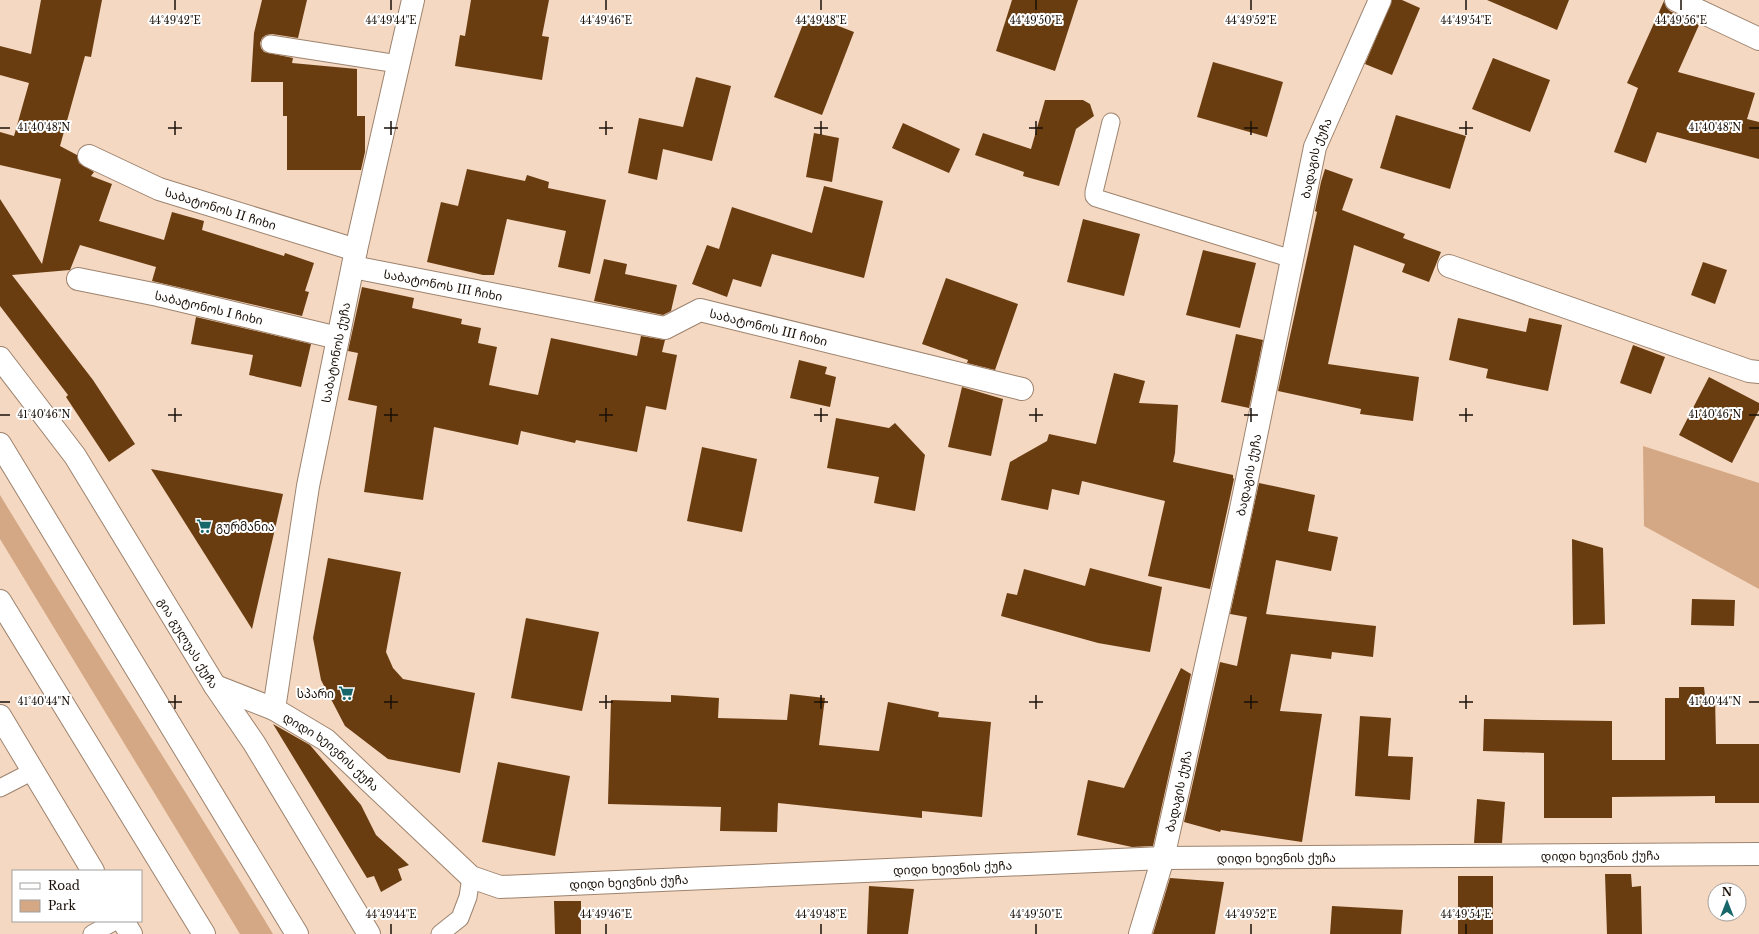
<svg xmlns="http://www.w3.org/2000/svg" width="1759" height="934" font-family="'Libre Baskerville','Noto Sans Georgian',serif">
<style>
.green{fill:#d4a885}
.building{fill:#6a3d11}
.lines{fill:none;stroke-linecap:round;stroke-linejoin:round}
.service-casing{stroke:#9d836e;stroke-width:19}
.minor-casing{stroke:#9d836e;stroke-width:24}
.trunk-casing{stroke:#9d836e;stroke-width:24}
.service{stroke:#fff;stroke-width:17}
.minor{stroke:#fff;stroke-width:22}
.trunk{stroke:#fff;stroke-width:22}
.ticks{fill:none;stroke:#1a1008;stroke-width:1.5}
.labels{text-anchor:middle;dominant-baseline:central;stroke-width:4;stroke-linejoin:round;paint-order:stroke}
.street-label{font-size:12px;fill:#1a1008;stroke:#fff}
.poi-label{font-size:12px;fill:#1a1008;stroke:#fff;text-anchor:start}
.ticks-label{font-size:10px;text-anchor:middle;fill:#1a1008;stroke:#fff;stroke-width:4;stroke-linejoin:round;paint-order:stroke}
</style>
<rect width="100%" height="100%" fill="#f5d8c1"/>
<g class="green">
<polygon points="1643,446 1759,483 1759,589 1644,526"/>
<path d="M 0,495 C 89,642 184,787 273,934 L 240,934 L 0,539 Z"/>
</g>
<g class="building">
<polygon points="41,0 102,0 91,57 85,56 60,146 77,155 79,163 94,172 91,176 112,184 99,221 164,240 172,212 204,221 202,230 284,256 285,253 314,263 305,291 309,292 302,316 152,281 156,267 80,245 70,270 12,275 93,380 135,444 109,462 66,397 68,395 0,306 0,199 42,264 61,179 0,165 0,132 14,136 29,83 0,75 0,46 31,54"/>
<polygon points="262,0 307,0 298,38 272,34 266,35 262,38 260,43 261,48 264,52 293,58 292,63 357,69 357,116 365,116 365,152 361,170 287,170 287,116 283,116 283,82 251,82 254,33"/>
<polygon points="471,0 549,0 542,36 549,37 542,80 455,66 460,35 465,36"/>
<polygon points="1012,0 1078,0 1055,71 996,51"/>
<polygon points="1392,0 1402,0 1420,8 1392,75 1365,64"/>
<polygon points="1487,0 1569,0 1557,30"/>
<polygon points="1664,1 1666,7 1670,11 1699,25 1678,72 1755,93 1747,119 1759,122 1759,159 1657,132 1646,163 1614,152 1638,88 1627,83"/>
<polygon points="807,14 854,32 822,115 774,97"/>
<polygon points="1493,58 1550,80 1530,132 1472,109"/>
<polygon points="1213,62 1283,82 1267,137 1197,117"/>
<polygon points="696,77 731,86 712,161 663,149 657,180 628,173 639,118 683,127"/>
<polygon points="1045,100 1083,100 1090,104 1094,116 1076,129 1059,186 1023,176 1024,172 975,155 983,133 1031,149"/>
<polygon points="1396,115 1466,136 1450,189 1380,168"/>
<polygon points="903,123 960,149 949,173 892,148"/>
<polygon points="814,133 839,138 832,182 806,177"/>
<polygon points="467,169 525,181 527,175 549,182 548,188 606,200 590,274 558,267 566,231 507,219 494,275 483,275 427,262 441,202 458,206"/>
<polygon points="1325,169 1353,179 1342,210 1405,234 1403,238 1441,252 1429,282 1402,272 1405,264 1354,245 1328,364 1419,377 1413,421 1360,414 1361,409 1278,391 1317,212 1315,211 1321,182"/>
<polygon points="824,186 883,201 864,278 772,254 761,287 733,279 727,297 692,284 707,245 719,249 732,207 812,233"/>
<polygon points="1083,219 1140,234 1124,296 1067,282"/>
<polygon points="1203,250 1256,263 1240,328 1186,315"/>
<polygon points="604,259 627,264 625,274 677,285 671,311 663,315 594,301"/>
<polygon points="1703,262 1727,270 1715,304 1691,295"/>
<polygon points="946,278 1018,304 995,370 967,363 968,360 922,344"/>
<polygon points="362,287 414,298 412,308 462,319 461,324 481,328 478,343 497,347 489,385 538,395 551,338 637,356 641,336 665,340 662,352 677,355 666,410 646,406 637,452 576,440 575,443 521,431 518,445 434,427 423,500 364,492 377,406 348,400 358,353 348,351"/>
<polygon points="196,317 311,344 301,387 249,375 253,355 191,344"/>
<polygon points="1458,318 1526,332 1529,318 1562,325 1548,391 1486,378 1488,369 1449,360"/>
<polygon points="1236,334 1263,340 1249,408 1221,402"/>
<polygon points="1633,345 1665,357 1651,394 1620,383"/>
<polygon points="799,360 827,367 825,374 836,377 830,407 790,398"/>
<polygon points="1114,373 1145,381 1139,403 1178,405 1175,453 1173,462 1233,475 1233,478 1234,479 1210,589 1148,576 1165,501 1082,481 1079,495 1052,489 1048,510 1001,500 1010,462 1047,441 1049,434 1096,444"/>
<polygon points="1709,377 1759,403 1759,410 1732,463 1679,435"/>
<polygon points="962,387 1003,399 991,456 948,447"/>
<polygon points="836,418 889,428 895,423 925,455 915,511 874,503 879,477 827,468"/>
<polygon points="702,447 757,459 742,532 687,521"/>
<polygon points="151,469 283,494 252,629"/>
<polygon points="1259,483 1315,495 1308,531 1338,537 1331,571 1276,560 1266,614 1376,626 1373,657 1332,652 1331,659 1291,654 1280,711 1322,714 1302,842 1221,830 1220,832 1184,822 1220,662 1237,666 1247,617 1230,614"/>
<polygon points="1572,539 1603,548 1605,624 1573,625"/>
<polygon points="328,558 401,572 386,652 393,668 403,679 475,693 460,773 388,759 345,726 321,680 313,638"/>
<polygon points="1090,568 1162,587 1150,652 1098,643 1001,616 1007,593 1017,595 1024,569 1085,586"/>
<polygon points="1692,599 1735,600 1734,626 1691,625"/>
<polygon points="526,618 599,632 582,711 511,698"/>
<polygon points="1181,668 1191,674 1153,846 1132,847 1077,835 1088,780 1124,788"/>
<polygon points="1679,687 1704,687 1705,696 1715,696 1716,744 1759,744 1759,803 1715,803 1715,796 1612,797 1612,818 1544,818 1544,753 1483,751 1484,719 1612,721 1612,760 1665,760 1665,698 1679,698"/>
<polygon points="790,694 825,698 819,745 879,751 888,702 939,712 938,717 991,722 982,817 922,811 922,818 778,803 777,832 720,831 721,807 608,804 611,700 671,702 671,695 719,698 718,718 787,720"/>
<polygon points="1360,716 1391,718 1388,756 1413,757 1410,800 1355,796"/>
<polygon points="273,724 310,745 361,805 376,835 409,865 398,869 402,880 381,892 374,876 367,878"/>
<polygon points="498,762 570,776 555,856 482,842"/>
<polygon points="1477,799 1505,802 1502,843 1474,843"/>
<polygon points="1605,874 1631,874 1632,887 1641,886 1642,934 1607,934"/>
<rect x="1458" y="876" width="35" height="58"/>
<polygon points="1170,878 1224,882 1215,934 1153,934"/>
<polygon points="869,886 914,889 908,934 867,934"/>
<polygon points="554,901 581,901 581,934 555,934"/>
<polygon points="1332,906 1403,910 1401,934 1330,934"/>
</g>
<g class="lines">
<g class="service-casing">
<g id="service">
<polyline points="270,44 398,64"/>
<polyline points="1111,122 1094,192 1094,196 1096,198 1292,259"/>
<polyline points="0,788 33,771"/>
<polyline points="92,934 115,921"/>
<polyline points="440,934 460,918 468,897 471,877"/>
</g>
</g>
<g class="minor-casing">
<g id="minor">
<polyline points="1676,0 1759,39"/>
<path id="s1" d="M 89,156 L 159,189 L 356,250"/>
<polyline points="1449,266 1749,371 1759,372"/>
<path id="s2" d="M 353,267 L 665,328 L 700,310 L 1022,389"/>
<path id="s3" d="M 78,279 L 158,295 L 338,338"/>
<path id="s4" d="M 0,358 L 75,456 L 215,686 L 254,743 L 369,934"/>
<path id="s5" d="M 215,686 L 274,709 L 326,740 L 471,877 L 500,887 L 1163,858 L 1759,854"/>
<path id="s6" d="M 274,709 L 308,486 L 356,250 L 413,0"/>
<polyline points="0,716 93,871"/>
<polyline points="123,921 131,934"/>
<path id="s7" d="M 1140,934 L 1163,858 L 1241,509 L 1315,147 L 1380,0"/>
</g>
</g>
<g class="trunk-casing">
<g id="trunk">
<polyline points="0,444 297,934"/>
<polyline points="0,601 204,934"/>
</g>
</g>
<use href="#service" class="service"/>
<use href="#minor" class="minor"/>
<use href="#trunk" class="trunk"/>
</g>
<path class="ticks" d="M 175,0 L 175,10M 391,0 L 391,10M 606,0 L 606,10M 821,0 L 821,10M 1036,0 L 1036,10M 1251,0 L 1251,10M 1466,0 L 1466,10M 1681,0 L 1681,10M 175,121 L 175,135M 391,121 L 391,135M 606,121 L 606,135M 821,121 L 821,135M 1036,121 L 1036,135M 1251,121 L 1251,135M 1466,121 L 1466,135M 0,128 L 10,128M 168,128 L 182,128M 384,128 L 398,128M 599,128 L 613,128M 814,128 L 828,128M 1029,128 L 1043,128M 1244,128 L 1258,128M 1459,128 L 1473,128M 1749,128 L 1759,128M 175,408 L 175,422M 391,408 L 391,422M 606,408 L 606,422M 821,408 L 821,422M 1036,408 L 1036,422M 1251,408 L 1251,422M 1466,408 L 1466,422M 0,415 L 10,415M 168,415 L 182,415M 384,415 L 398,415M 599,415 L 613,415M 814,415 L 828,415M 1029,415 L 1043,415M 1244,415 L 1258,415M 1459,415 L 1473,415M 1749,415 L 1759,415M 175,695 L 175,709M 391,695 L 391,709M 606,695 L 606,709M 821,695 L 821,709M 1036,695 L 1036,709M 1251,695 L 1251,709M 1466,695 L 1466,709M 0,702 L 10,702M 168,702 L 182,702M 384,702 L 398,702M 599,702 L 613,702M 814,702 L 828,702M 1029,702 L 1043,702M 1244,702 L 1258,702M 1459,702 L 1473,702M 1749,702 L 1759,702M 391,924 L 391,934M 606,924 L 606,934M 821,924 L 821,934M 1036,924 L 1036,934M 1251,924 L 1251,934M 1466,924 L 1466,934"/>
<defs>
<g id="supermarket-bare" transform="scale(1.2)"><path d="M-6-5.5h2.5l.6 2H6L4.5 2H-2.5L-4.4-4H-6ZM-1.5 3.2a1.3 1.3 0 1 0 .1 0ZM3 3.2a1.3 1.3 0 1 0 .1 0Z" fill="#17666a" stroke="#fff" stroke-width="2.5" paint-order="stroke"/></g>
</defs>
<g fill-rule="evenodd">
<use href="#supermarket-bare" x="204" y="526"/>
<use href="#supermarket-bare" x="346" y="693"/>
</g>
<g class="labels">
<g class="street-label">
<text stroke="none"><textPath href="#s7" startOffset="796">ბადაგის ქუჩა</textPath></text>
<text stroke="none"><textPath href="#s1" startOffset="142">საბატონოს II ჩიხი</textPath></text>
<text stroke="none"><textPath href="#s2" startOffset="92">საბატონოს III ჩიხი</textPath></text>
<text stroke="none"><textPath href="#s3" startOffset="134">საბატონოს I ჩიხი</textPath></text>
<text stroke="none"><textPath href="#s2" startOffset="428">საბატონოს III ჩიხი</textPath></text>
<text stroke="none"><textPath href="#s6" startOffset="362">საბატონოს ქუჩა</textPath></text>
<text stroke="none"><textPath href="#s7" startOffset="472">ბადაგის ქუჩა</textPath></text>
<text stroke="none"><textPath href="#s4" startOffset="342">გია გულუას ქუჩა</textPath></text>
<text stroke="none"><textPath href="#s5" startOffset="135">დიდი ხეივნის ქუჩა</textPath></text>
<text stroke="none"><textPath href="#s7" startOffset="148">ბადაგის ქუჩა</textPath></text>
<text stroke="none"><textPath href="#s5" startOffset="1455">დიდი ხეივნის ქუჩა</textPath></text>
<text stroke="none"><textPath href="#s5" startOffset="1131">დიდი ხეივნის ქუჩა</textPath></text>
<text stroke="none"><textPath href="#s5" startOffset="807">დიდი ხეივნის ქუჩა</textPath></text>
<text stroke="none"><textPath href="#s5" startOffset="483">დიდი ხეივნის ქუჩა</textPath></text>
</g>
<g class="poi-label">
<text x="216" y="526">გურმანია</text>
<text x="334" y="693" text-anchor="end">სპარი</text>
</g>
</g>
<g class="ticks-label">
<text x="175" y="24">44°49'42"E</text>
<text x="391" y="24">44°49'44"E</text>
<text x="606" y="24">44°49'46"E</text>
<text x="821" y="24">44°49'48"E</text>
<text x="1036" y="24">44°49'50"E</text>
<text x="1251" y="24">44°49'52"E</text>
<text x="1466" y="24">44°49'54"E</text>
<text x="1681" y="24">44°49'56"E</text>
<text x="44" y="131">41°40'48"N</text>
<text x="1715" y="131">41°40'48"N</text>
<text x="44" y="418">41°40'46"N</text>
<text x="1715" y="418">41°40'46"N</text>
<text x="44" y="705">41°40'44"N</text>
<text x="1715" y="705">41°40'44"N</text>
<text x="391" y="918">44°49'44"E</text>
<text x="606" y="918">44°49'46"E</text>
<text x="821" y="918">44°49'48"E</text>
<text x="1036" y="918">44°49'50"E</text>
<text x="1251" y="918">44°49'52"E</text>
<text x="1466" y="918">44°49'54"E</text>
</g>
<rect x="12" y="870" width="130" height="52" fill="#ffffff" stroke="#a39f9c"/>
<rect x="20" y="883" width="20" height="6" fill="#ffffff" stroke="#a39f9c"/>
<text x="48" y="890" font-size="12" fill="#1a1008">Road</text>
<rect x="20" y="900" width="20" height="12" fill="#d4a885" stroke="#a39f9c"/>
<text x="48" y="910" font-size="12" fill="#1a1008">Park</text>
<g transform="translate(1727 902)"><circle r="19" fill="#ffffff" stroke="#a39f9c"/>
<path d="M0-3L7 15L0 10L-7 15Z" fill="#17666a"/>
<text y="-6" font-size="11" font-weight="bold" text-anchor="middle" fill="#1a1008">N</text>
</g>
</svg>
